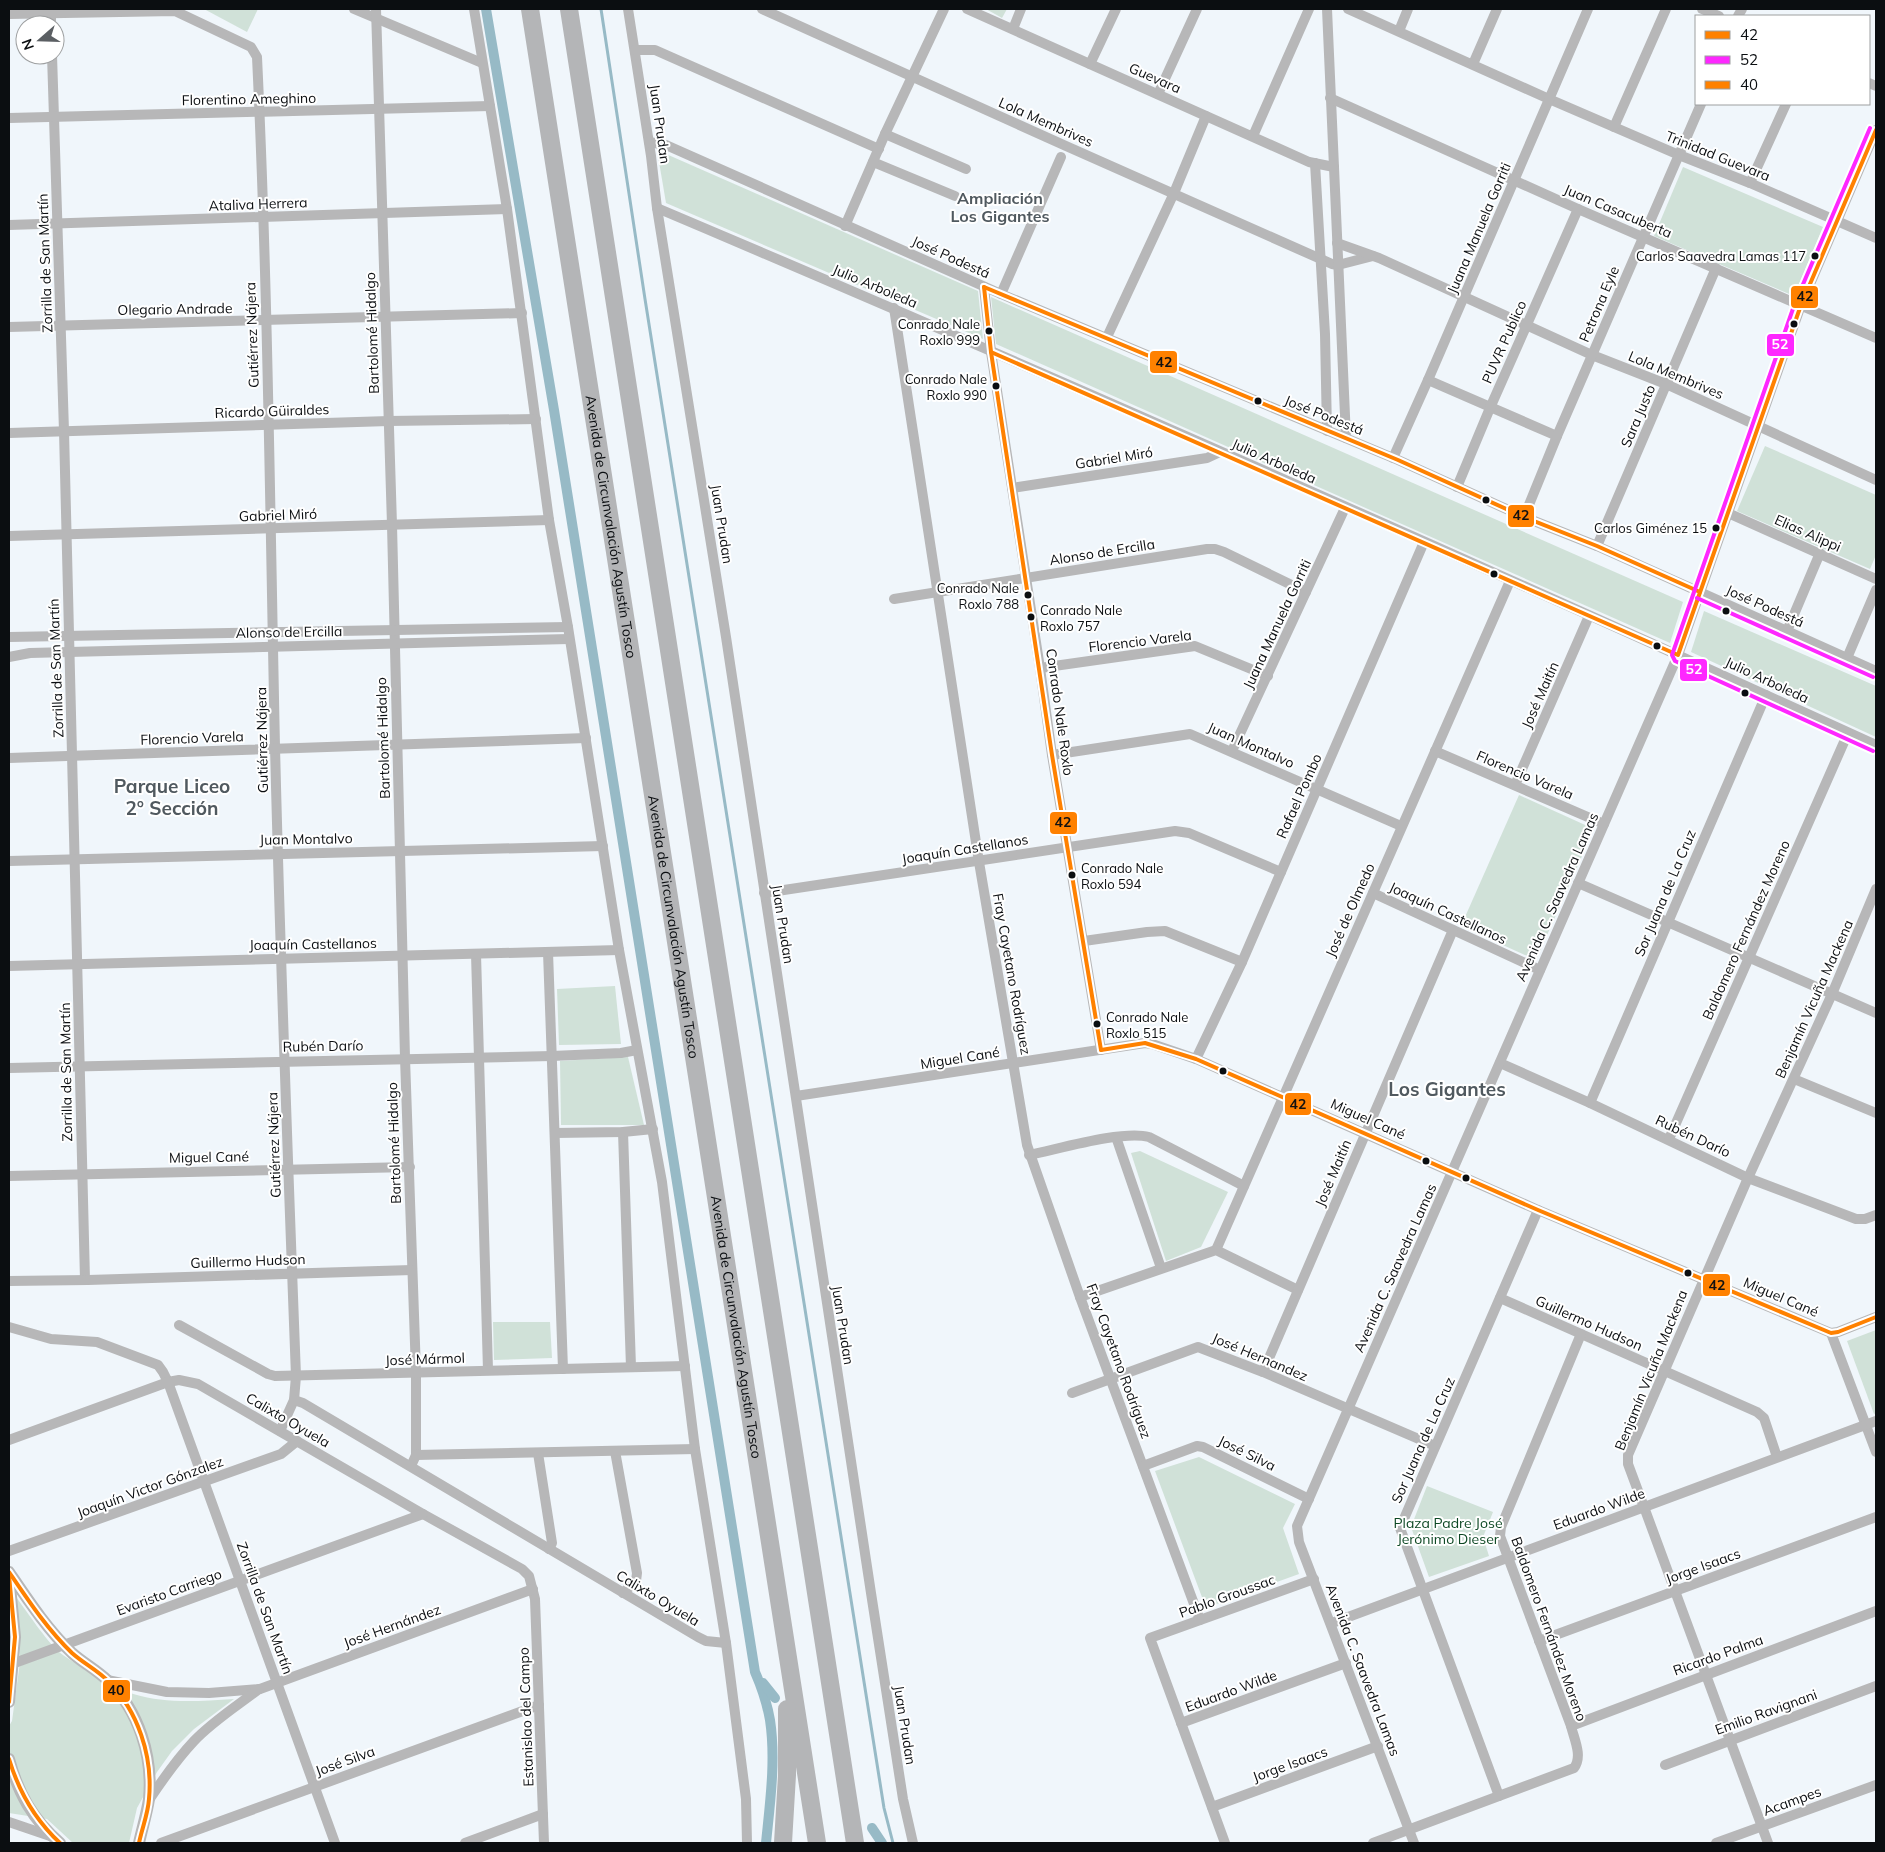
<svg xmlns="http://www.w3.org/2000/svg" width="1885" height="1852" font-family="Mulish,sans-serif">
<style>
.green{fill:#d0e1d8}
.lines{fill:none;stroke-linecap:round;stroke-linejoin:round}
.stream{stroke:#97bac6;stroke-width:3}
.canal{stroke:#97bac6;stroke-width:10}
.minor{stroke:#b7b7b8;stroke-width:10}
.tertiary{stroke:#b7b7b8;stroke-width:12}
.motorway{stroke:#b4b5b7;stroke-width:18}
.bus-1-casing{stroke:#fff;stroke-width:8}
.bus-2-casing{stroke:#fff;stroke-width:8}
.bus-3-casing{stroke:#fff;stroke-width:8}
.bus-1{stroke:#ff8100;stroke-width:4}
.bus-2{stroke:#fe27ff;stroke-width:4}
.bus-3{stroke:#ff8100;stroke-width:4}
.bus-dot{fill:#0b0e11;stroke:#fff;stroke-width:2}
.labels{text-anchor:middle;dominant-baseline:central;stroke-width:4;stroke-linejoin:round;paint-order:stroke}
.bus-label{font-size:13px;fill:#0b0e11;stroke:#fff;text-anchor:end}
.street-label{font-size:14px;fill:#0b0e11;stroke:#fff}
.park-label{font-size:14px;fill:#0d4824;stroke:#fff}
.quarter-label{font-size:16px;font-weight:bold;fill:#50595f;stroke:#fff}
.district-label{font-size:19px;font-weight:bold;fill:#50595f;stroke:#fff}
.line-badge{stroke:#fff;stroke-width:2}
.badge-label{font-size:14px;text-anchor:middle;font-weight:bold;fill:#fff}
.pale-badge-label{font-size:14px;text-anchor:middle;font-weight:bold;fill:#111}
</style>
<rect width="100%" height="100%" fill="#f0f6fb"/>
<g class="green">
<polygon points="204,9 258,9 247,32"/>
<polygon points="986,9 1007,9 1002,18"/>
<polygon points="657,150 978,291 983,339 666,203"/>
<polygon points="1683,167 1823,227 1794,296 1654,236"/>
<polygon points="991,297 1683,602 1670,643 996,344"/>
<polygon points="1765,446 1876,495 1876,555 1870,569 1737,511"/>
<polygon points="1704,611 1876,686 1876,737 1691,652"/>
<polygon points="1519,795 1594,829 1536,960 1461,926"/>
<polygon points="615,986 621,1044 559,1045 557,989"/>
<polygon points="628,1057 644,1125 561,1125 560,1061"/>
<polygon points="1140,1151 1228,1192 1201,1247 1166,1261 1131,1153"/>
<polygon points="493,1322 550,1322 552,1358 494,1360"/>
<polygon points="1876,1330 1876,1413 1874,1414 1847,1341"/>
<polygon points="1199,1457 1295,1504 1283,1528 1299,1574 1206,1608 1155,1471"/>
<polygon points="1427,1486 1493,1512 1483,1537 1489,1556 1429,1577 1411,1527"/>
<path d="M 16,1597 C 28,1613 45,1639 59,1652 C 65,1657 74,1662 81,1667 C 133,1705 173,1703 234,1699 L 194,1729 L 172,1751 L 157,1772 L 137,1808 L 129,1843 L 73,1843 L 47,1819 L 9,1813 L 9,1726 L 12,1721 L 20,1662 Z"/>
</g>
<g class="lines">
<polyline class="stream" points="601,9 645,299 884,1808 893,1843"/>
<g class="canal">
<path d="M 486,9 L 554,410 L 755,1672 C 762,1688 767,1703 770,1720 C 776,1760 770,1803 766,1843"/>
<polyline points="763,1683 775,1698"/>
<polyline points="872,1828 882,1843"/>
</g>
<g class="minor">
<polyline points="51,9 51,25"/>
<polyline points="354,9 482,63"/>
<polyline points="376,9 392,525 405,1058 416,1372 416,1455 411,1466"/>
<polyline points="474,9 507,209 549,520 568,627 619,950 662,1182 695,1449 726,1643 746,1799 747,1843"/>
<polyline points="628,9 651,156 657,208 726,637 871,1593 903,1799 913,1843"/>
<polyline points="762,9 1066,146 1332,264 1338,265 1373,256"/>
<polyline points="967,9 1309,162 1334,167"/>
<polyline points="1327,9 1346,438"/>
<polyline points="1348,9 1549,99 1679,155 1750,183 1876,238"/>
<polyline points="1702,9 1719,16"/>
<path d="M 9,14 L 175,11 L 251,47 L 257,57 C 268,287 270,517 275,746 C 280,956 288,1166 296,1376 L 294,1400 L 280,1431"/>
<polyline points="1738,16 1742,9"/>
<polyline points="1013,29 1021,9"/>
<polyline points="1399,31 1408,9"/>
<polyline points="635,50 655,50 879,149"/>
<polyline points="52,55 64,431 85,1280"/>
<polyline points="1090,64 1116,9"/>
<polyline points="1473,64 1497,9"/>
<polyline points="1869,83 1876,86"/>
<polyline points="1158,94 1197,9"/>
<polyline points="1330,98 1578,209 1876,338"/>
<polyline points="9,118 490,106"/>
<polyline points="1614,127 1666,9"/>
<polyline points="885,134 966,169"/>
<polyline points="1253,136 1309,9"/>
<polyline points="649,142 666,145 1001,294 1398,460 1524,517 1597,546 1876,671"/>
<polyline points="873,162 955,196"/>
<polyline points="1315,163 1325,334 1327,431"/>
<polyline points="1750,183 1786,104"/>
<path d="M 657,208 C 1066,381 1472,561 1876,745"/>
<polyline points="9,225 507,209"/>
<polyline points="845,226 885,134 944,9"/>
<polyline points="1337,243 1379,258 1592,355 1666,384 1876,480"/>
<polyline points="984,287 991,352 1040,668 1052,755 1101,1050"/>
<polyline points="1001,294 1061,157"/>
<polyline points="894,308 979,862 1027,1145 1080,1297 1200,1620"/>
<polyline points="9,327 522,313"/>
<polyline points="1107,337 1174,193 1206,116"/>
<polyline points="1428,380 1557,436"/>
<polyline points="9,433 389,421 536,419"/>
<polyline points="1393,458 1428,380 1588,9"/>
<polyline points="1457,487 1490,408 1578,209"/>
<polyline points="1012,488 1207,458 1220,452"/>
<polyline points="1728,513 1876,579"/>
<polyline points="1524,517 1557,436 1701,104"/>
<polyline points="9,536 549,520"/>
<polyline points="1597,546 1716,268"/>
<polyline points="894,599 1207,549 1215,549 1224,552 1306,592"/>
<polyline points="1787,631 1820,553"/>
<polyline points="9,637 568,627"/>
<polyline points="9,657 30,653 69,652 569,639"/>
<polyline points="1847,658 1876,590"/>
<polyline points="1040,668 1195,646 1268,676"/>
<polyline points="1232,751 1345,508"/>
<polyline points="1435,751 1604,824"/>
<polyline points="1052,755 1190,734 1401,826"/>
<polyline points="9,758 586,738"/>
<polyline points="1515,785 1589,616"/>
<polyline points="9,861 603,846"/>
<polyline points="1578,883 1876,1013"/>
<polyline points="764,893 1175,831 1189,833 1281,872"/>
<polyline points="1373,893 1540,970"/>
<polyline points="1084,941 1147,932 1165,931 1242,962"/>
<polyline points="548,952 563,1369"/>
<polyline points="476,954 488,1370"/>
<polyline points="9,966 619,950"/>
<polyline points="1196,1059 1242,962 1424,542"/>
<polyline points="1500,1063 1590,1103 1748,1178 1856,1219 1865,1219 1876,1215"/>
<polyline points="9,1068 552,1056 621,1053 637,1050"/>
<polyline points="1794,1079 1876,1113"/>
<polyline points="796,1096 1145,1043 1152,1044 1196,1059 1538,1210 1831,1333 1838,1332 1876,1317"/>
<polyline points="1590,1103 1766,695"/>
<polyline points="623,1132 631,1367"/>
<polyline points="555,1133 623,1132 653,1129"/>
<polyline points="1116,1137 1161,1268"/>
<polyline points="1669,1139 1848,733"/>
<path d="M 1029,1155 C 1059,1149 1122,1130 1149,1137 L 1244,1186"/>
<polyline points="9,1176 410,1167"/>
<polyline points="1216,1250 1510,581"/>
<polyline points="9,1281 88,1280 412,1270"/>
<polyline points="1080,1297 1216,1250 1298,1290"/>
<polyline points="1500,1298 1757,1412 1764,1418 1777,1457"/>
<polyline points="179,1325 268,1374 275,1376 685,1366"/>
<polyline points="9,1327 51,1339 97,1342 158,1365 163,1372 168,1382 179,1380 198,1384 423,1514 522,1569 529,1576 535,1599 544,1843"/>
<polyline points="1831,1333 1876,1452"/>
<polyline points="1263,1372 1453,930"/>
<polyline points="1072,1393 1198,1347 1263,1372 1435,1446"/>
<polyline points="294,1400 303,1403 698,1637 706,1641 726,1643"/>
<polyline points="9,1440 168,1382 335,1843"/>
<polyline points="615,1451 637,1573 636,1581 623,1593"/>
<polyline points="538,1453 552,1543 549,1549"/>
<polyline points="416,1455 695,1449"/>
<polyline points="1143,1466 1197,1446 1203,1447 1309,1499"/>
<polyline points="9,1551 281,1454 297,1441"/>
<polyline points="1332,1623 1876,1421"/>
<polyline points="1539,1641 1876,1517"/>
<polyline points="9,1665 423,1514"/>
<polyline points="107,1680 167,1692 209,1693 260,1689 533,1589"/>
<polyline points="1181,1723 1346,1663"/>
<polyline points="1571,1726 1876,1611"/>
<polyline points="1665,1765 1876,1686"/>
<polyline points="1499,1796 1400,1528 1538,1210"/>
<path d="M 149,1800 C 163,1779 177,1759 194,1741 C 213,1721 237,1706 259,1689"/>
<polyline points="1212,1807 1378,1746"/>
<polyline points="9,1822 53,1837"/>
<polyline points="161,1843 539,1705"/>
<polyline points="465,1843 543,1814"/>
<polyline points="1225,1843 1150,1638 1314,1579"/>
<path d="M 1373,1843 L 1574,1768 C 1583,1756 1574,1739 1571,1726 L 1500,1536 L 1501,1527 L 1581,1334"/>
<polyline points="1414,1843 1299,1542 1297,1526 1678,655 1801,305 1876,130"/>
<polyline points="1716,1843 1876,1785"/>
<polyline points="1768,1843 1644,1507 1628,1464 1628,1455 1748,1178 1832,994 1876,889"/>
</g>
<g class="tertiary">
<path d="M 9,1572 C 28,1600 47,1629 72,1653 C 83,1663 97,1670 108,1681 C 139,1711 153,1756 149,1799 C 147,1813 142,1829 139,1843"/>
<polyline points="9,1576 15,1637 9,1702"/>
<path d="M 9,1759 C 18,1793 33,1820 60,1843"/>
</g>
<g class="motorway">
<path id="s1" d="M 530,9 L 817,1843"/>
<polyline points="569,9 855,1843"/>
<polyline points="783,1843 787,1775 787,1709"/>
</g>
<g class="bus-1-casing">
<g id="bus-1">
<polyline points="984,287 1398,460 1524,517 1597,546 1700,592"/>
<polyline points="984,287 991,352 1052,755 1101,1050"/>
<polyline points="991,352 1678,655 1801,305 1876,130"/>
<polyline points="1101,1050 1145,1043 1196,1059 1538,1210 1831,1333 1838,1332 1876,1317"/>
</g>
</g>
<g class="bus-2-casing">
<g id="bus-2">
<polyline points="1870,128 1795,303 1672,655 1675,661 1873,751"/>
<polyline points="1697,598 1873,677"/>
</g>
</g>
<g class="bus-3-casing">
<g id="bus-3">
<path d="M 9,1572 C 28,1600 47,1629 72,1653 C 83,1663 97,1670 108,1681 C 138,1711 153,1756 149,1799 C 148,1814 142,1828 139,1843"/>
<polyline points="9,1576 15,1637 9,1702"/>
<path d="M 9,1759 C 19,1792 34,1819 60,1843"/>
</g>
</g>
<use href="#bus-1" class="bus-1"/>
<use href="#bus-2" class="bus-2"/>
<use href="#bus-3" class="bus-3"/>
</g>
<g class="bus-dot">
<circle cx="1815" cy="256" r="4.5"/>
<circle cx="1794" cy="324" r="4.5"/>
<circle cx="989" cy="331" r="4.5"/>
<circle cx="996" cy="386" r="4.5"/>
<circle cx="1258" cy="401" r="4.5"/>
<circle cx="1486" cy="500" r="4.5"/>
<circle cx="1716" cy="528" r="4.5"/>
<circle cx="1494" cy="574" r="4.5"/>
<circle cx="1028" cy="595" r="4.5"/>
<circle cx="1726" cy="611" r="4.5"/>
<circle cx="1031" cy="617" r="4.5"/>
<circle cx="1657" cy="646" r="4.5"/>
<circle cx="1745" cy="693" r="4.5"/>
<circle cx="1072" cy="875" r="4.5"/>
<circle cx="1097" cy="1024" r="4.5"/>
<circle cx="1223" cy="1071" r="4.5"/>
<circle cx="1426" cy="1161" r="4.5"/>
<circle cx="1466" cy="1178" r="4.5"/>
<circle cx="1688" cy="1273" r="4.5"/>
</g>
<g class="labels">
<g class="bus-label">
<text x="1806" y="256">Carlos Saavedra Lamas 117</text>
<text x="980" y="324">Conrado Nale<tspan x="980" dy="16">Roxlo 999</tspan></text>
<text x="987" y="379">Conrado Nale<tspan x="987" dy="16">Roxlo 990</tspan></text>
<text x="1707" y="528">Carlos Giménez 15</text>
<text x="1019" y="588">Conrado Nale<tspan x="1019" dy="16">Roxlo 788</tspan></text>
<text x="1040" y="610" text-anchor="start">Conrado Nale<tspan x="1040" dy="16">Roxlo 757</tspan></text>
<text x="1081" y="868" text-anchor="start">Conrado Nale<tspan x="1081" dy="16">Roxlo 594</tspan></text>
<text x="1106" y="1017" text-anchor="start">Conrado Nale<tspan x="1106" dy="16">Roxlo 515</tspan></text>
</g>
<g class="street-label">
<text transform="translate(1155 78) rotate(24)">Guevara</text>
<text transform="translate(249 99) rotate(-1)">Florentino Ameghino</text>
<text transform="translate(1046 122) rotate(24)">Lola Membrives</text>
<text transform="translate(660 124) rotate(82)">Juan Prudan</text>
<text transform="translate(1718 156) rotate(22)">Trinidad Guevara</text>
<text transform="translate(258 204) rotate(-2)">Ataliva Herrera</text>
<text transform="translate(1618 211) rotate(23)">Juan Casacuberta</text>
<text transform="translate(1479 228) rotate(-67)">Juana Manuela Gorriti</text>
<text transform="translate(951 257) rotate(24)">José Podestá</text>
<text transform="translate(45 263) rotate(-92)">Zorrilla de San Martín</text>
<text transform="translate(875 286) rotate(23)">Julio Arboleda</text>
<text transform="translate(1599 304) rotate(-67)">Petrona Eyle</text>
<text transform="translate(175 309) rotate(-1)">Olegario Andrade</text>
<text transform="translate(372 333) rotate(-92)">Bartolomé Hidalgo</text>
<text transform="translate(252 335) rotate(-92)">Gutiérrez Nájera</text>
<text transform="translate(1504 342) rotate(-66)">PUVR Publico</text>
<text transform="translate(1676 375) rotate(23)">Lola Membrives</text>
<text transform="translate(272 411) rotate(-2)">Ricardo Güiraldes</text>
<text transform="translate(1324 415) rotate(22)">José Podestá</text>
<text transform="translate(1638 416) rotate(-67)">Sara Justo</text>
<text transform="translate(1114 458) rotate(-9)">Gabriel Miró</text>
<text transform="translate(1274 461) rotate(24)">Julio Arboleda</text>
<text transform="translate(278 515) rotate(-2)">Gabriel Miró</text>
<text transform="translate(722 524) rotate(81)">Juan Prudan</text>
<text stroke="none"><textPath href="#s1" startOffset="524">Avenida de Circunvalación Agustín Tosco</textPath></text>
<text transform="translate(1808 533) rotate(24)">Elias Alippi</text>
<text transform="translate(1102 552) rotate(-9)">Alonso de Ercilla</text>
<text transform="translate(1765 606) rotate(24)">José Podestá</text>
<text transform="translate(1277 624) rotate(-65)">Juana Manuela Gorriti</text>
<text transform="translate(289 632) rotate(-1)">Alonso de Ercilla</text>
<text transform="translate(1140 641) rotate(-7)">Florencio Varela</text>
<text transform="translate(56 668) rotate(-92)">Zorrilla de San Martín</text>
<text transform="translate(1767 680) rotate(25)">Julio Arboleda</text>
<text transform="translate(1540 695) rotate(-66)">José Maitín</text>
<text transform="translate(1060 712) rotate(82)">Conrado Nale Roxlo</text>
<text transform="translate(192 738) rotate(-2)">Florencio Varela</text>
<text transform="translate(383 738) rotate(-92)">Bartolomé Hidalgo</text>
<text transform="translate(262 740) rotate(-91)">Gutiérrez Nájera</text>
<text transform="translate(1251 745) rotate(24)">Juan Montalvo</text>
<text transform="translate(1525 775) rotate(23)">Florencio Varela</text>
<text transform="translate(1299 796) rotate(-66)">Rafael Pombo</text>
<text transform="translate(306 839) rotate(-1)">Juan Montalvo</text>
<text transform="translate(965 849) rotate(-9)">Joaquín Castellanos</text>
<text transform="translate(1665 893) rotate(-67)">Sor Juana de La Cruz</text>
<text transform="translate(1557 897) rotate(-66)">Avenida C. Saavedra Lamas</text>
<text transform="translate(1350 910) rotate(-66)">José de Olmedo</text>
<text transform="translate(1448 913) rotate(25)">Joaquín Castellanos</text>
<text transform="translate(783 924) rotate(81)">Juan Prudan</text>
<text stroke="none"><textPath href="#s1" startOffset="929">Avenida de Circunvalación Agustín Tosco</textPath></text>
<text transform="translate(1746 930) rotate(-66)">Baldomero Fernández Moreno</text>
<text transform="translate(313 944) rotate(-1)">Joaquín Castellanos</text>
<text transform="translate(1012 974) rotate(80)">Fray Cayetano Rodríguez</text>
<text transform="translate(1814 999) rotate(-66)">Benjamín Vicuña Mackena</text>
<text transform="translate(323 1046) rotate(-1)">Rubén Darío</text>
<text transform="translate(960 1058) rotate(-9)">Miguel Cané</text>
<text transform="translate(66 1072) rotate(-91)">Zorrilla de San Martín</text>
<text transform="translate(1368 1119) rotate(24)">Miguel Cané</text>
<text transform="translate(1693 1136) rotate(25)">Rubén Darío</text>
<text transform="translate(394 1143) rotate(-92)">Bartolomé Hidalgo</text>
<text transform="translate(274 1145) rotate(-92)">Gutiérrez Nájera</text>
<text transform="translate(209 1157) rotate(-1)">Miguel Cané</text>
<text transform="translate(1333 1173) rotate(-67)">José Maitín</text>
<text transform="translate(248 1261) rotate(-2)">Guillermo Hudson</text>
<text transform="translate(1395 1268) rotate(-66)">Avenida C. Saavedra Lamas</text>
<text transform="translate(1781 1297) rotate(23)">Miguel Cané</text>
<text transform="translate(1589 1323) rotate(24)">Guillermo Hudson</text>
<text transform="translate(843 1325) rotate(81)">Juan Prudan</text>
<text stroke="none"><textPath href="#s1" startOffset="1334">Avenida de Circunvalación Agustín Tosco</textPath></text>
<text transform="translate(1260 1357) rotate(23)">José Hernandez</text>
<text transform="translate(425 1359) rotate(-2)">José Mármol</text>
<text transform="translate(1119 1361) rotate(70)">Fray Cayetano Rodríguez</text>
<text transform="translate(1651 1370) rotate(-68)">Benjamín Vicuña Mackena</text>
<text transform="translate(288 1420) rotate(30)">Calixto Oyuela</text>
<text transform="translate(1423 1440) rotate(-66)">Sor Juana de La Cruz</text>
<text transform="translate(1247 1453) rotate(26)">José Silva</text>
<text transform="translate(150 1487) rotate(-20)">Joaquín Victor Gónzalez</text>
<text transform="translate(1599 1509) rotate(-20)">Eduardo Wilde</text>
<text transform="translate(1703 1566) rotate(-20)">Jorge Isaacs</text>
<text transform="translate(169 1592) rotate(-20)">Evaristo Carriego</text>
<text transform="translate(1227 1596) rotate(-20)">Pablo Groussac</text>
<text transform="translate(658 1598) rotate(31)">Calixto Oyuela</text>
<text transform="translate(265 1608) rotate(70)">Zorrilla de San Martín</text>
<text transform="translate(392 1626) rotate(-20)">José Hernández</text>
<text transform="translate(1549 1629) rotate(70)">Baldomero Fernández Moreno</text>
<text transform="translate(1718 1655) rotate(-20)">Ricardo Palma</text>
<text transform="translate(1363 1670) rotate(69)">Avenida C. Saavedra Lamas</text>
<text transform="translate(1231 1691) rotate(-20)">Eduardo Wilde</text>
<text transform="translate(1766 1712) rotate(-20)">Emilio Ravignani</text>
<text transform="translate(526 1717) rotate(-92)">Estanislao del Campo</text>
<text transform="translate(905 1725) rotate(81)">Juan Prudan</text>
<text transform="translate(345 1761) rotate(-20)">José Silva</text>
<text transform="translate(1290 1764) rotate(-20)">Jorge Isaacs</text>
<text transform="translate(1792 1801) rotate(-20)">Acampes</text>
</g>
<g class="park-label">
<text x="1448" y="1523">Plaza Padre José<tspan x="1448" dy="16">Jerónimo Dieser</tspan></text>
</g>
<g class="quarter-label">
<text x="1000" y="198">Ampliación<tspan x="1000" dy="18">Los Gigantes</tspan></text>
</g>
<g class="district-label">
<text x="172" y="786">Parque Liceo<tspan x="172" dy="22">2° Sección</tspan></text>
<text x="1447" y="1089">Los Gigantes</text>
</g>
</g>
<g class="line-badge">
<rect x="1790" y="285" width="29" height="24" rx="5" fill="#ff8100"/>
<rect x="1766" y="333" width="29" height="24" rx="5" fill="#fe27ff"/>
<rect x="1149" y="350" width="29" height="24" rx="5" fill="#ff8100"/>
<rect x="1507" y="504" width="28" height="24" rx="5" fill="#ff8100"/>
<rect x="1679" y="658" width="29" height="24" rx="5" fill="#fe27ff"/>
<rect x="1049" y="811" width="29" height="24" rx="5" fill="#ff8100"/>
<rect x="1284" y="1092" width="28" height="24" rx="5" fill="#ff8100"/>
<rect x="1702" y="1273" width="29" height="24" rx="5" fill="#ff8100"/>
<rect x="102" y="1679" width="29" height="24" rx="5" fill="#ff8100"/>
</g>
<g class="badge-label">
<text x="1780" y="349">52</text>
<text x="1694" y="674">52</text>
</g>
<g class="pale-badge-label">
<text x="1805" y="301">42</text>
<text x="1164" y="367">42</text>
<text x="1521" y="520">42</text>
<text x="1063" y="827">42</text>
<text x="1298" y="1109">42</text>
<text x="1717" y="1290">42</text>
<text x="116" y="1695">40</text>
</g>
<rect width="1885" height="1852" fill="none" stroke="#0b0e11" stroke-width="20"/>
<rect x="1695" y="15" width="175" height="90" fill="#ffffff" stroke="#9d9fa0"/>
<rect x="1705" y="31" width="25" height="8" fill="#ff8100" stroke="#9d9fa0"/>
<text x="1740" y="40" font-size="15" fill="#0b0e11">42</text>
<rect x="1705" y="56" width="25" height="8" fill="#fe27ff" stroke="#9d9fa0"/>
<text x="1740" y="65" font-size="15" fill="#0b0e11">52</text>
<rect x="1705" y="81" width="25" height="8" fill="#ff8100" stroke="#9d9fa0"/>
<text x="1740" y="90" font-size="15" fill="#0b0e11">40</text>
<g transform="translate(40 40) rotate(250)"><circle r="24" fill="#ffffff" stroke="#9d9fa0"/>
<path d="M0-4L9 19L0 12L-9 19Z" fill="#5b5f63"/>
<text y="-8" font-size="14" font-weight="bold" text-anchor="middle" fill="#0b0e11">N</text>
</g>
</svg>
